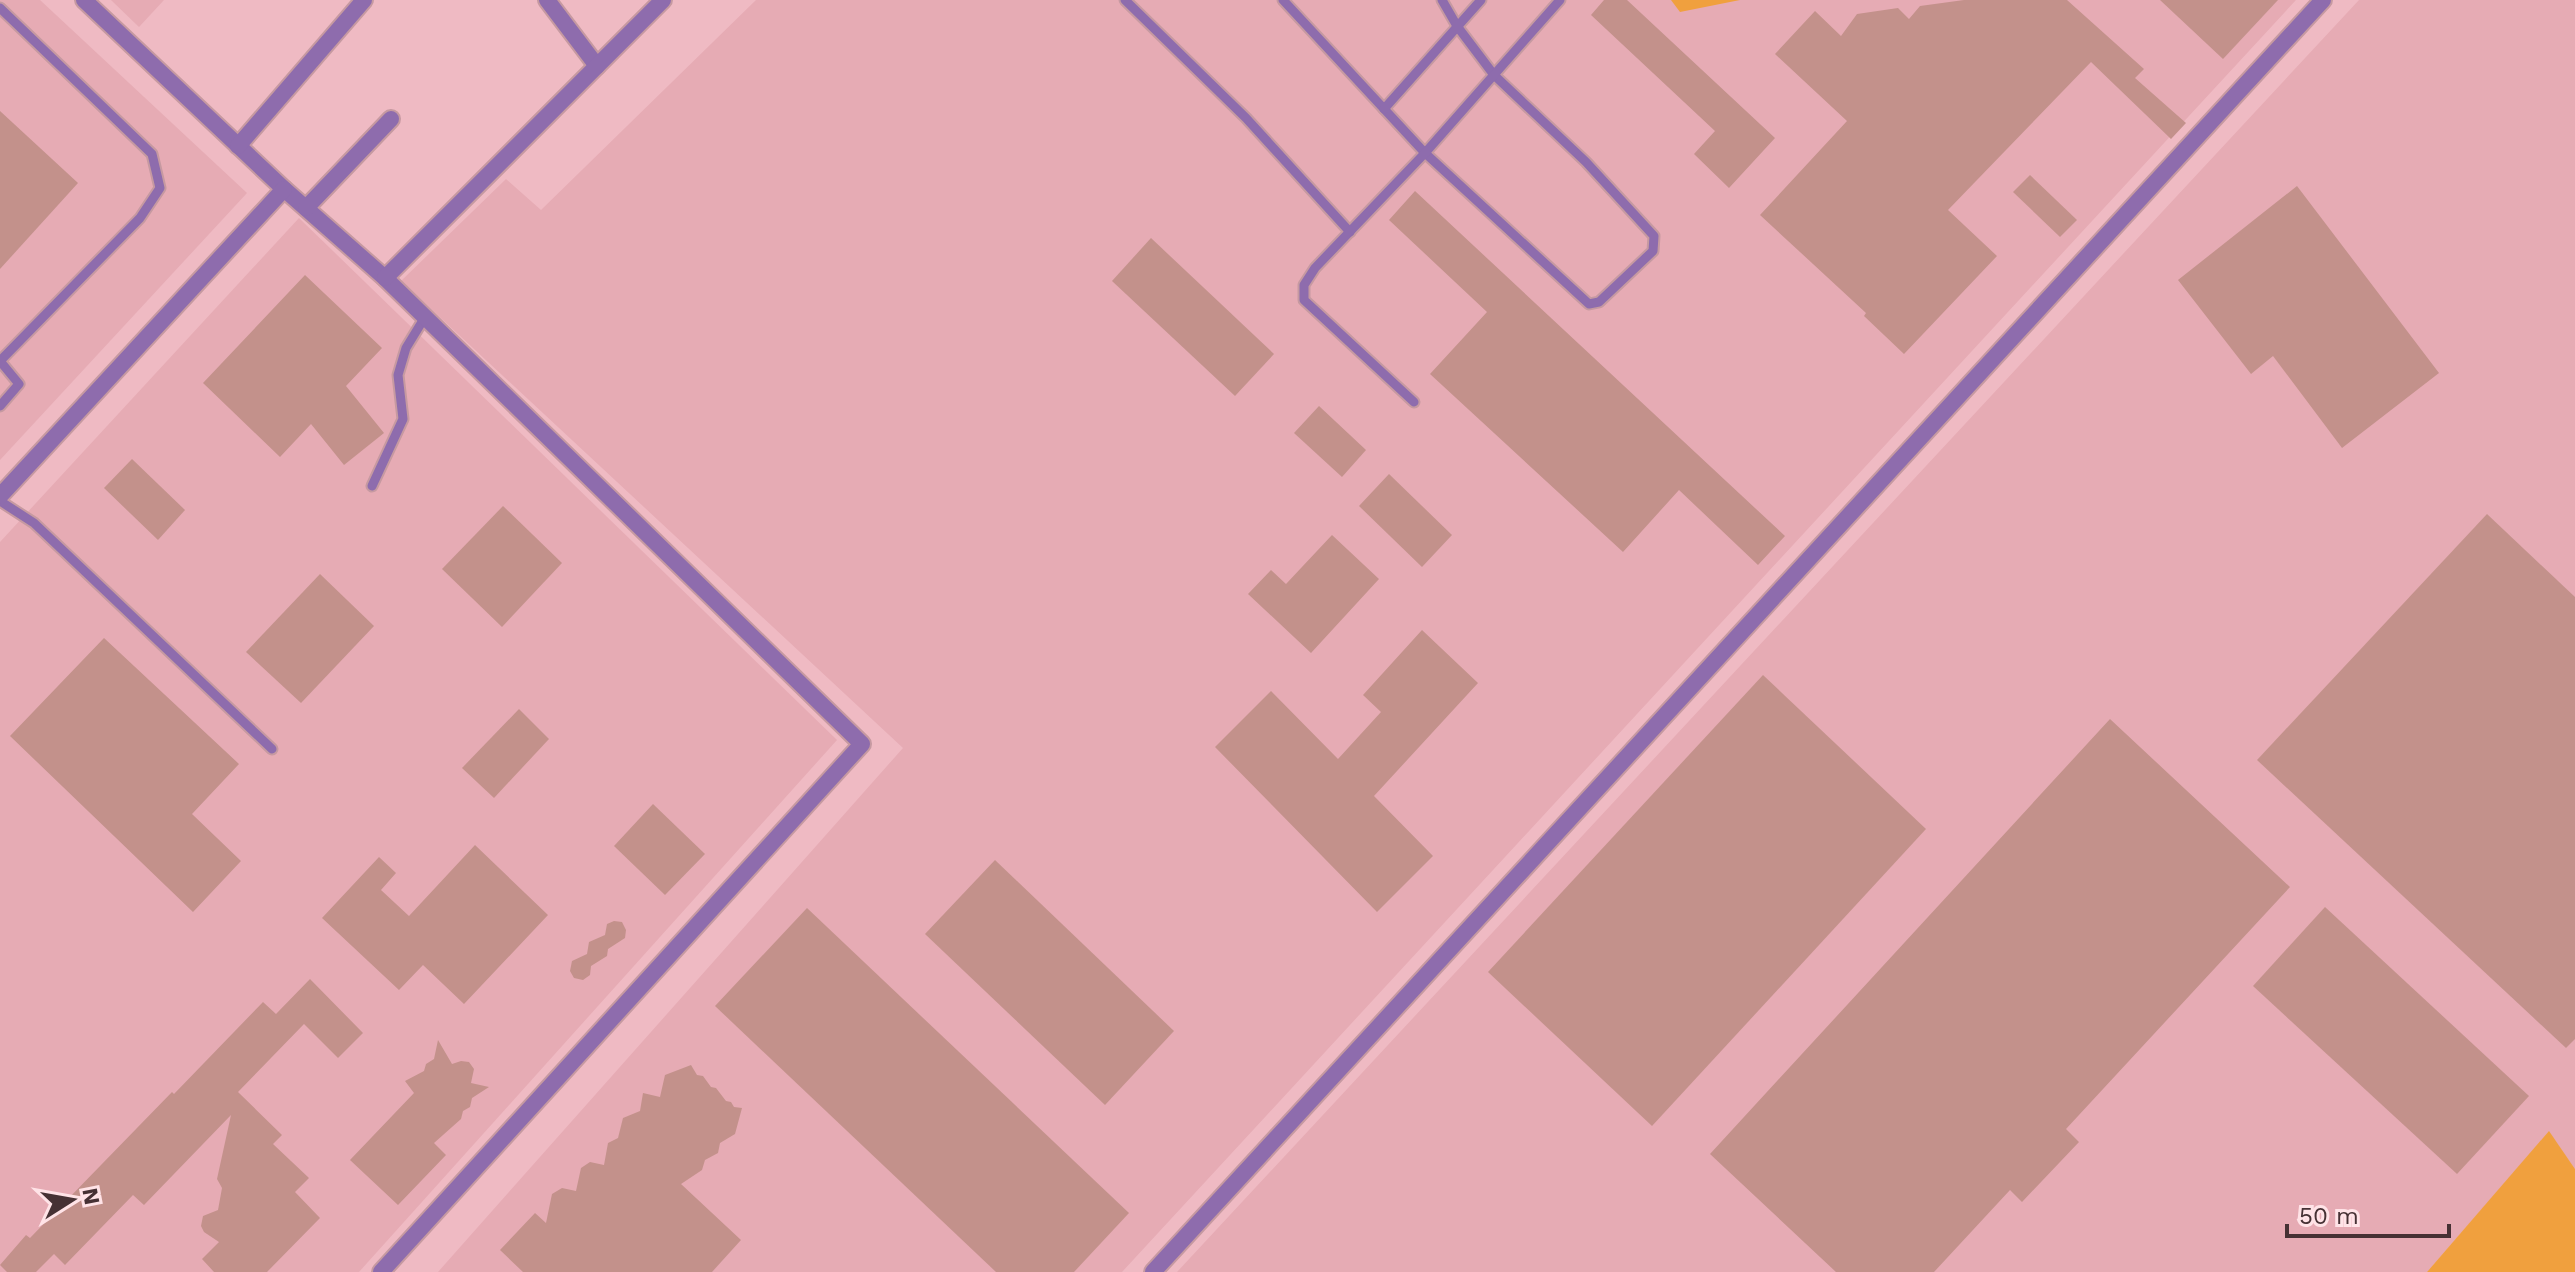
<svg xmlns="http://www.w3.org/2000/svg" width="2575" height="1272" font-family="'Work Sans',sans-serif">
<style>
.built{fill:#e6abb4}
.green{fill:#f0a03e}
.building{fill:#c3918b}
.lines{fill:none;stroke-linecap:round;stroke-linejoin:round}
.lane-casing{stroke:#c699a1;stroke-width:13}
.street-casing{stroke:#c699a1;stroke-width:20}
.lane{stroke:#8e6cad;stroke-width:9}
.street{stroke:#8e6cad;stroke-width:16}
</style>
<rect width="100%" height="100%" fill="#efbac3"/>
<g class="built">
<polygon points="0,0 40,0 247,193 0,460"/>
<polygon points="111,0 164,0 139,27"/>
<polygon points="756,0 2296,0 1122,1272 438,1272 903,748 401,281 506,179 541,210"/>
<polygon points="2359,0 2575,0 2575,1169 2549,1132 2427,1272 1177,1272"/>
<polygon points="299,218 837,740 359,1272 0,1272 0,542"/>
</g>
<g class="green">
<polygon points="1671,0 1740,0 1680,12"/>
<polygon points="2549,1131 2575,1169 2575,1272 2427,1272"/>
</g>
<g class="building">
<polygon points="1604,0 1627,0 1775,138 1729,188 1694,154 1715,131 1591,15"/>
<polygon points="1964,0 2067,0 2144,69 2135,78 2186,123 2171,139 2091,62 1948,210 1997,256 1904,354 1864,316 1866,313 1760,215 1847,121 1775,54 1815,11 1841,36 1857,14 1898,8 1909,19 1920,6"/>
<polygon points="2160,0 2278,0 2223,59"/>
<polygon points="0,111 78,183 0,269"/>
<polygon points="2030,175 2077,220 2060,237 2013,192"/>
<polygon points="2297,186 2439,373 2342,448 2273,356 2251,374 2178,280"/>
<polygon points="1415,191 1785,536 1758,565 1679,490 1623,552 1430,374 1487,312 1389,220"/>
<polygon points="1151,238 1274,354 1235,396 1112,281"/>
<polygon points="305,275 382,348 346,386 384,433 344,465 311,424 280,457 203,383"/>
<polygon points="1319,406 1366,450 1342,477 1294,433"/>
<polygon points="132,459 185,510 158,540 104,488"/>
<polygon points="1389,474 1452,535 1422,567 1359,506"/>
<polygon points="503,506 562,563 502,627 442,569"/>
<polygon points="2487,514 2575,597 2575,1039 2566,1048 2257,760"/>
<polygon points="1332,535 1379,579 1311,653 1248,594 1271,570 1286,584"/>
<polygon points="320,574 374,626 301,703 246,652"/>
<polygon points="1422,630 1478,683 1374,796 1433,856 1377,912 1215,747 1271,691 1338,759 1381,712 1363,695"/>
<polygon points="104,638 239,764 192,814 241,861 193,912 10,736"/>
<polygon points="1763,675 1926,829 1652,1126 1488,972"/>
<polygon points="519,709 549,739 494,798 462,768"/>
<polygon points="2110,719 2290,887 2066,1129 2079,1142 2022,1202 2010,1190 1934,1272 1836,1272 1710,1154"/>
<polygon points="653,804 705,854 665,895 614,846"/>
<polygon points="475,845 548,915 464,1004 423,965 399,990 322,918 379,857 396,873 381,890 409,916"/>
<polygon points="995,860 1174,1031 1105,1105 925,934"/>
<polygon points="2325,907 2529,1096 2457,1174 2253,986"/>
<polygon points="807,908 1129,1213 1074,1272 996,1272 715,1006"/>
<polygon points="614,921 622,922 626,930 625,938 608,949 607,956 591,966 590,975 583,980 574,978 570,971 572,961 587,954 589,942 605,935 607,924"/>
<polygon points="310,979 363,1033 338,1058 304,1024 238,1092 282,1135 273,1144 309,1178 295,1192 320,1218 267,1272 214,1272 202,1259 219,1242 204,1232 201,1226 203,1216 218,1210 222,1188 217,1179 231,1115 144,1205 133,1195 65,1265 54,1254 36,1272 7,1272 0,1265 26,1235 30,1238 172,1092 174,1094 263,1002 276,1014"/>
<polygon points="438,1040 452,1064 461,1061 469,1062 474,1069 471,1083 489,1087 472,1098 470,1107 463,1111 461,1119 434,1143 446,1155 398,1205 350,1160 414,1093 405,1081 424,1071 426,1064 434,1059"/>
<polygon points="691,1065 697,1075 703,1076 711,1087 716,1088 726,1101 731,1102 734,1107 742,1108 735,1134 720,1143 718,1153 705,1160 702,1170 681,1184 741,1240 712,1272 523,1272 500,1250 535,1213 546,1223 552,1194 562,1188 576,1191 581,1168 590,1162 604,1165 608,1143 618,1138 623,1118 640,1111 643,1093 660,1097 665,1075"/>
</g>
<g class="lines">
<g class="lane-casing">
<g id="lane">
<polyline points="1125,0 1246,118 1350,232"/>
<polyline points="1283,0 1425,153 1589,304 1599,302 1653,251 1654,236 1586,162 1494,75 1457,26 1442,0"/>
<polyline points="0,8 152,154 160,188 140,218 0,361"/>
<polyline points="1384,109 1481,0"/>
<polyline points="1414,402 1304,300 1304,285 1315,268 1425,153 1560,0"/>
<polyline points="0,406 19,384 0,361"/>
<polyline points="372,486 403,419 398,375 406,348 425,317"/>
<polyline points="0,501 34,523 272,749"/>
</g>
</g>
<g class="street-casing">
<g id="street">
<polyline points="84,0 284,189 385,278 862,744 381,1272"/>
<polyline points="547,0 597,66"/>
<polyline points="238,146 364,0"/>
<polyline points="306,208 391,119"/>
<polyline points="385,278 663,0"/>
<polyline points="0,496 284,189"/>
<polyline points="1153,1272 2323,0"/>
</g>
</g>
<use href="#lane" class="lane"/>
<use href="#street" class="street"/>
</g>
<g transform="translate(72 1200) rotate(79)" stroke="#ffe3e7" stroke-width="6" paint-order="stroke">
<path d="M0-6L14 30L0 20L-14 30Z" fill="#463134"/>
<text y="-12" font-size="22" font-weight="bold" text-anchor="middle" fill="#463134">N</text>
</g>
<path d="M2287 1224v12h162v-12" fill="none" stroke="#463134" stroke-width="4"/>
<text x="2299" y="1224" font-size="24" fill="#463134" stroke="#ffe3e7" stroke-width="6" paint-order="stroke">50 m</text>
</svg>
